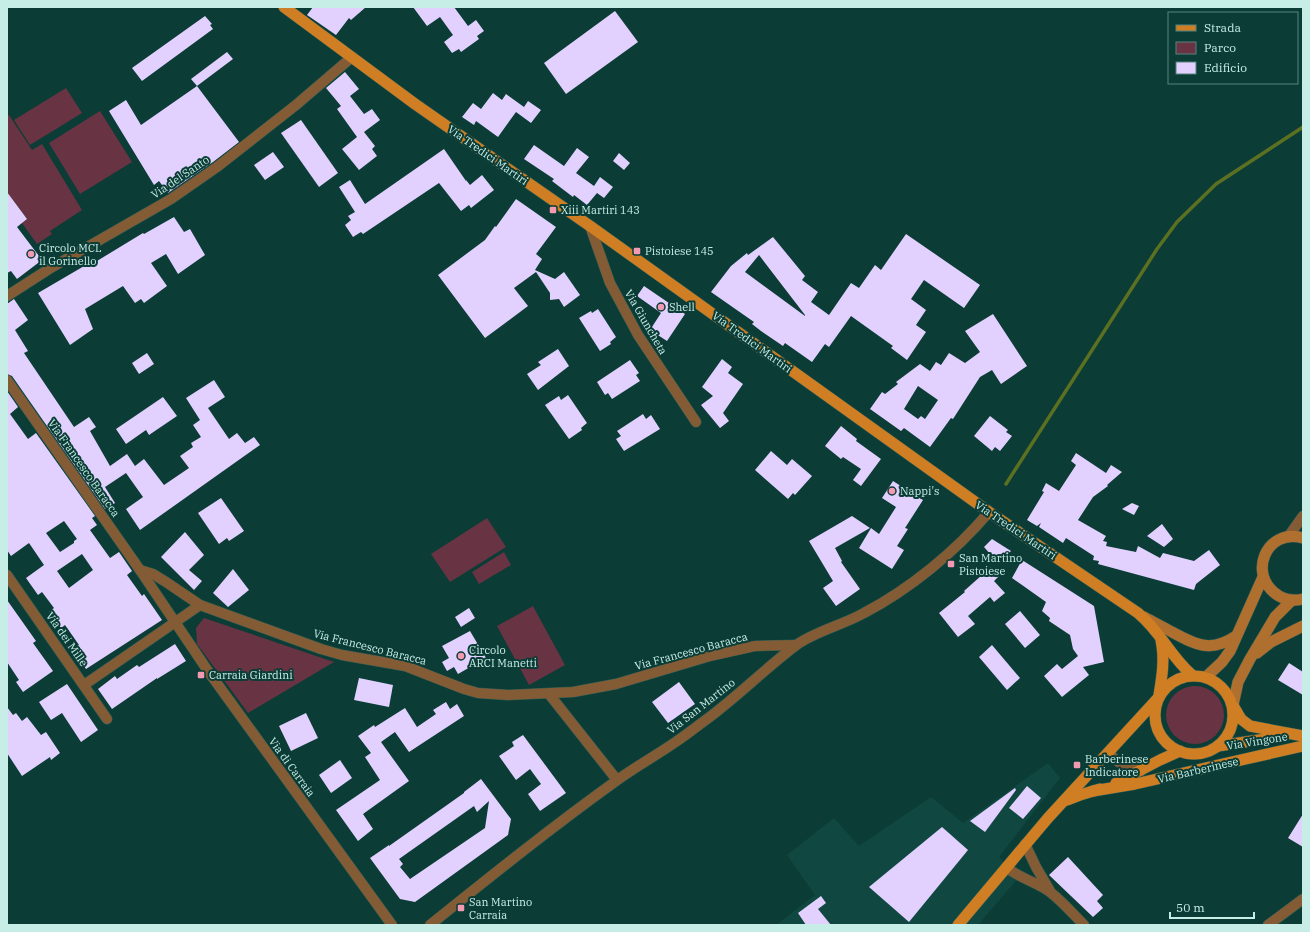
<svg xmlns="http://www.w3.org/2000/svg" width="1310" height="932" font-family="'IBM Plex Serif',serif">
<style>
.built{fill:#104841}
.green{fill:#683342}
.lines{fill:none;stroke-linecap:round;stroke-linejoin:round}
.stream{stroke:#5c7022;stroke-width:3.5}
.building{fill:#e2d1fe;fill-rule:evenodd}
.minor-casing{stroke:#2d5c56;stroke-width:11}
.secondary-casing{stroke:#2d5c56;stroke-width:12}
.primary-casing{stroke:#2d5c56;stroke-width:12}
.minor{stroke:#835b35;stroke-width:10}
.secondary{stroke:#ae6f2f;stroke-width:11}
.primary{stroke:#cf7e23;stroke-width:11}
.poi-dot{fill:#f19ab1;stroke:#0b3c36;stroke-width:1.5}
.labels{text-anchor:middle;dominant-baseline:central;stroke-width:4;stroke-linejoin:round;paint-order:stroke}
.street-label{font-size:11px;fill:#c6eee7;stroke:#0b3c36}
.poi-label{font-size:11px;fill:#c6eee7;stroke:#0b3c36;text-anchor:start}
</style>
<rect width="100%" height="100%" fill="#0b3c36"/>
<polygon class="built" points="1048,763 1060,778 999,857 1019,877 978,925 776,925 815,895 787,855 834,818 859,846 931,797 963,823"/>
<g class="green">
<polygon points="66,88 82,113 30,145 14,120"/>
<polygon points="100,111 132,162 80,194 49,143"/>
<polygon points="9,115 32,150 42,144 82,210 50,231 52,234 37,244 22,223 27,219 7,192 7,116"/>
<polygon points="487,518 506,547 450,582 431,554"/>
<polygon points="504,552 511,565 479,584 472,572"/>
<polygon points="533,606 565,665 529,685 497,626"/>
<polygon points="204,618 334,662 248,713 197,644 196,628"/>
<circle cx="1195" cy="715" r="29"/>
</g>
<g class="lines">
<polyline class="stream" points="1006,484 1157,249 1177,222 1216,184 1303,127"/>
</g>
<g class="building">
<polygon points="313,7 366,7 351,20 349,18 336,35 307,15"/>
<polygon points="413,7 454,7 468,26 476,20 484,31 477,36 479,39 461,52 459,49 452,53 444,42 453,35 440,17 427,26"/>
<polygon points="615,11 638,42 566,94 544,63"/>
<polygon points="205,16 212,24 210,25 213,29 142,81 132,68"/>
<polygon points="227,52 233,59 197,86 191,79"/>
<polygon points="345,72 359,89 350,96 364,114 372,109 380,120 364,132 375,146 372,149 377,156 359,170 342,149 357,137 337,109 341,106 326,88"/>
<polygon points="197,86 239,142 213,162 168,193 159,181 154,185 109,111 126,100 141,125"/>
<polygon points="493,93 502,100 506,94 524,107 528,101 541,110 531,123 516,112 498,137 476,121 474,125 462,117 473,103 481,109"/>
<polygon points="301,120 338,173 319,187 281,133"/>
<polygon points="534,145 564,166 577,148 589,157 576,173 594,186 600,177 613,187 604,198 597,193 587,205 574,195 573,197 552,181 554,179 524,159"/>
<polygon points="444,149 466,181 466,180 470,185 482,175 494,190 471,208 469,205 461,211 439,183 363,234 361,232 353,237 345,225 351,220 348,216 355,212 339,187 350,180 365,204"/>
<polygon points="273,152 284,167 265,180 254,165"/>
<polygon points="619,153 630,163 624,170 613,161"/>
<polygon points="7,192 27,219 17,227 42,260 17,279 11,271 7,273"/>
<polygon points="516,199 556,227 536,254 542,259 535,270 555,279 564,272 580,295 564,307 559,299 550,300 550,293 536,272 514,288 528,306 485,338 438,275 485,240 495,226 496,227"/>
<polygon points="174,217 184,232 190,229 205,255 178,274 166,254 151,263 167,286 144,303 141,299 135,303 123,286 85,309 93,329 70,345 38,293 91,262 92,264 143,233 144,234"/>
<path d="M 906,234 L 980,285 L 964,308 L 924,280 L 911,299 L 926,310 L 916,325 L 926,332 L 907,360 L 891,348 L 893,346 L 851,316 L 829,347 L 825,344 L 812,362 L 785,343 L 783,346 L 761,331 L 752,324 L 754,322 L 711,292 L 731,266 L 747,253 L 748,255 L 773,237 L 805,276 L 802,280 L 818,292 L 811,302 L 829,315 L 851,283 L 859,288 L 875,265 L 881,270 ZM 759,255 L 805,315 L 805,316 L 745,272 Z"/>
<polygon points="644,286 685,314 667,341 650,330 661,313 637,296"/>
<polygon points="14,299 28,320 15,330 28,351 24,353 74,427 89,417 96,427 90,431 110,466 127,454 135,466 144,459 164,485 189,468 180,456 193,447 191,443 201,437 193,425 200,420 186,398 214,380 225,397 208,408 229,439 237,433 245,443 254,437 260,445 140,530 126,509 143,497 126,473 105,487 115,503 105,509 12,376 7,374 7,304"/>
<polygon points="598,309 616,337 610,342 611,344 600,351 579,318 591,311 592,313"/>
<path d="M 993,314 L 1027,366 L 1001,384 L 992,370 L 980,377 L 953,419 L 951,418 L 930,447 L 904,428 L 901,431 L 870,409 L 882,392 L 885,394 L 898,384 L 896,382 L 920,364 L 930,371 L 936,362 L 941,365 L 949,353 L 965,363 L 980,352 L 965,331 ZM 918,386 L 938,400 L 925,419 L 921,416 L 918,419 L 904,409 Z"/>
<polygon points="558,349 569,366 538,390 527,374 541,365 538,362"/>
<polygon points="147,353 154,364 139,374 132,363"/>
<polygon points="722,359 732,367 728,373 743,384 723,413 729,421 720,428 701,405 713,396 702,387"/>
<polygon points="630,360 639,373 636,375 640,381 612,399 608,393 605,395 597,382"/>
<path d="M 7,391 L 18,407 L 10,414 L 28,439 L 36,433 L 95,516 L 92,518 L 97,525 L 90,530 L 110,558 L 119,552 L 132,571 L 127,575 L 142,596 L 144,594 L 162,620 L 86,669 L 73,649 L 79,645 L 65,625 L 61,628 L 49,612 L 54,608 L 42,592 L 38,595 L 26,578 L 44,565 L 29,543 L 11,556 L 7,550 ZM 64,521 L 77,539 L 74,541 L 74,543 L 60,552 L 46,533 ZM 82,554 L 93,570 L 69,588 L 57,571 Z"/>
<polygon points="568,395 587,423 581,428 582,430 569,439 545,405 559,396 561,400"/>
<polygon points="163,397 177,416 149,435 146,430 126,444 116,429"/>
<polygon points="643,414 646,419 651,415 660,429 624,451 616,439 621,436 617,431"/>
<polygon points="990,416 1008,430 1006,432 1012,436 1000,451 995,447 992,451 974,436"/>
<polygon points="841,426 857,439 856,441 881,459 861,486 853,480 861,469 843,457 841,459 825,446"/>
<polygon points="771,451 787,465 792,459 812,476 795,495 793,493 788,499 755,470"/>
<polygon points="1076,453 1106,473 1111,465 1122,472 1107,485 1108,486 1093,497 1078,520 1106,536 1103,541 1107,542 1106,546 1136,552 1138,546 1160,558 1163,553 1194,561 1209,550 1220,565 1196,584 1194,590 1098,564 1099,561 1093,560 1094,556 1066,538 1063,543 1039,527 1041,523 1037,526 1027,520 1044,492 1042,491 1046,483 1059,491 1076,465 1071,461"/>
<polygon points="893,481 923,500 905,528 908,529 897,546 904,550 892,569 859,548 871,528 879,534 896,507 882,498"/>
<polygon points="221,498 244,531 229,541 227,538 219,544 198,513"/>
<polygon points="1132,503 1139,506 1134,515 1122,509"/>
<polygon points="852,516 870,528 835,548 842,561 841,562 860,589 836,606 823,588 833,581 809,541"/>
<polygon points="1162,524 1173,539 1164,547 1147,536"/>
<polygon points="185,532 204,555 189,570 202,581 194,590 161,557"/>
<polygon points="992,539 1011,551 998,563 984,547"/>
<polygon points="1022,560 1094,606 1104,662 1083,667 1089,675 1062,697 1044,676 1057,664 1062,669 1078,656 1073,649 1070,635 1049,621 1050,618 1042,611 1046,602 1012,578"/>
<polygon points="991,567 999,576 994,581 1005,593 994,602 990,597 968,616 975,624 958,637 939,613 965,592 964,591"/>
<polygon points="233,569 249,590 228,607 213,593"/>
<polygon points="7,600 36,641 33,643 53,671 23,692 16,682 19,680 7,662"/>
<polygon points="469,608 475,618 461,627 455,617"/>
<polygon points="1020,611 1040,635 1025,648 1005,624"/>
<polygon points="470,631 486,658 458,674 454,667 447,671 442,662 449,658 442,646"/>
<polygon points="175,644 186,661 157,679 157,678 112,709 98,689 115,676 117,679 137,665 139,667"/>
<polygon points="992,645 1020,678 1007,690 979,657"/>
<polygon points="1289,663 1303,672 1303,695 1278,680"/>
<polygon points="359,678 393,685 389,707 354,700"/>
<polygon points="679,682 695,704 668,723 652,702"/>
<polygon points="67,684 98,730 81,742 62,713 51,720 39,702"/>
<polygon points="446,702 450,709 457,704 464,716 409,752 395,732 381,742 409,781 363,814 373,829 358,841 336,810 380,780 365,757 371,753 358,736 374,725 375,727 405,708 417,727 436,714 433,710"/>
<polygon points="7,707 13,715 16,713 22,721 27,717 41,735 46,732 60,753 51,760 50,757 22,776 7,753"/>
<polygon points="306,713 318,738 291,751 279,726"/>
<polygon points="523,735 566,793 540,811 528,794 541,784 530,769 516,780 499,756 514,746 512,742"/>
<polygon points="340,760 352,778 331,793 319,775"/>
<path d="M 481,779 L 511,819 L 508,835 L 415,902 L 400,899 L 370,858 L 389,845 L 389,846 L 464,793 L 464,792 ZM 489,801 L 485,828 L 410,879 L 400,867 L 403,864 L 399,859 L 474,806 L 477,812 Z"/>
<polygon points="1027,786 1041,798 1023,819 1009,808"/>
<polygon points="1015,788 1016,790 985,832 970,821"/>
<polygon points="1303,814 1303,847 1288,838"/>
<polygon points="942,827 968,850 909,922 869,887"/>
<polygon points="1068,857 1103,895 1097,901 1103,908 1093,917 1049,875"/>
<polygon points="821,896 826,903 818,909 831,925 806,925 798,913"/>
</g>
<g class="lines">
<g class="minor-casing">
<g id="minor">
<polyline points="590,226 610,283 638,335 696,422"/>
<polyline points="7,296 49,269 171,199 217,167 296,105 352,57"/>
<polyline points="7,380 140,570 208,671 392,925"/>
<polyline points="1288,537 1303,516"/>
<polyline points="140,570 153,574 166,582 200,605 321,649 342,655 405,666 464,689 478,693 508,695 573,692 616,684 710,656 755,646 796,645"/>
<polyline points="7,575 107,719"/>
<polyline points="84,685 200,605"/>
<polyline points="549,694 617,780"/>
<path d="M 1109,753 C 1117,763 1129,769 1141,771"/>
<polyline points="1025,844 1036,867 1050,891"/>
<path d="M 1006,867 C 1019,878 1036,882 1050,892 C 1062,901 1073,914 1084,925"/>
<path d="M 430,925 C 491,876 552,827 616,781 C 635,767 657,755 677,741 C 689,733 700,724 711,716 C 740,694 766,668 795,646 C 813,632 843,625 864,613 C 910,589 955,552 989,512"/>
<polyline points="1268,925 1303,899"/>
</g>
</g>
<g class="secondary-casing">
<g id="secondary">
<path d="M 1303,538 C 1266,527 1246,576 1279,596 C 1286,600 1295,601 1303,599"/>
<path d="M 1144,617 C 1153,622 1163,627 1172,632 C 1196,645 1211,653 1236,636"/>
<polyline points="1257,653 1271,642 1303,626"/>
<polyline points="1206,677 1222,662 1230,651 1263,577"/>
<polyline points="1233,705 1238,682 1250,659 1275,617 1292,600"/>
</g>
</g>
<g class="primary-casing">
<g id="primary">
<path d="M 284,7 L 415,104 L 590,226 L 989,512 L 1138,613 C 1161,632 1170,656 1192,675"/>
<circle cx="1194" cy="715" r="39"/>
<path d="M 1159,695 C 1162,677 1165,659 1161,640"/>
<polyline points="1234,707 1241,719 1250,726 1303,736"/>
<polyline points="1218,746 1285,736"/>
<polyline points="1116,783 1160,760 1180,751"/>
<polyline points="1093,791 1135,784 1303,746"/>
<polyline points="1067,800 1080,795 1100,789"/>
<polyline points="958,925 1048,818 1159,697"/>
</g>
</g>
<use href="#minor" class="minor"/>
<use href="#secondary" class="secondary"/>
<use href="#primary" class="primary"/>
</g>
<g class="poi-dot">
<rect x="549" y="206" width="8" height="8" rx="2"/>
<rect x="633" y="247" width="8" height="8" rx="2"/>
<circle cx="31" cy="254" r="4"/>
<circle cx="661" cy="307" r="4"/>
<circle cx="892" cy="491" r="4"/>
<rect x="947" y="560" width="8" height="8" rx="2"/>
<circle cx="461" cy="656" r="4"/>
<rect x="197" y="671" width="8" height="8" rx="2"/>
<rect x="1073" y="761" width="8" height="8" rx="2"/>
<rect x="457" y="904" width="8" height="8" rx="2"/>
</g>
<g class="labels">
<g class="street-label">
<text transform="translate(488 155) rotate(35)">Via Tredici Martiri</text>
<text transform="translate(180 177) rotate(-34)">Via del Santo</text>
<text transform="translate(646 322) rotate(60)">Via Giuncheta</text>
<text transform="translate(752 342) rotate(36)">Via Tredici Martiri</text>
<text transform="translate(84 468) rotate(55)">Via Francesco Baracca</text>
<text transform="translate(1016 530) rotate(34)">Via Tredici Martiri</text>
<text transform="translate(67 639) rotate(55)">Via dei Mille</text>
<text transform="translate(370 647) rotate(14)">Via Francesco Baracca</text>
<text transform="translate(691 651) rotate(-15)">Via Francesco Baracca</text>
<text transform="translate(701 706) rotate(-38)">Via San Martino</text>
<text transform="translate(1257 741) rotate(-9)">Via Vingone</text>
<text transform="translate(292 767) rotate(54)">Via di Carraia</text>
<text transform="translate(1198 770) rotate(-13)">Via Barberinese</text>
</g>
<g class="poi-label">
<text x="561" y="210">Xiii Martiri 143</text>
<text x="39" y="248">Circolo MCL<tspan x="39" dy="13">il Gorinello</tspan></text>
<text x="645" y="251">Pistoiese 145</text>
<text x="669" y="307">Shell</text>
<text x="900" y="491">Nappi's</text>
<text x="959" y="558">San Martino<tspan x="959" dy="13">Pistoiese</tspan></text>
<text x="469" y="650">Circolo<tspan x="469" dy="13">ARCI Manetti</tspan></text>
<text x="209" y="675">Carraia Giardini</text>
<text x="1085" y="759">Barberinese<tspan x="1085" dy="13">Indicatore</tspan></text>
<text x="469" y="902">San Martino<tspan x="469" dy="13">Carraia</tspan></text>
</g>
</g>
<rect width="1310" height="932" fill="none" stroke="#c6eee7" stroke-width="16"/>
<rect x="1168" y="12" width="130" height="72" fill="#0b3c36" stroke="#56837d"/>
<rect x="1176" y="25" width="20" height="6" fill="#cf7e23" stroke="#56837d"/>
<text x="1204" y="32" font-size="12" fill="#c6eee7">Strada</text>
<rect x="1176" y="42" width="20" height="12" fill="#683342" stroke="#56837d"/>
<text x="1204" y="52" font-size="12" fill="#c6eee7">Parco</text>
<rect x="1176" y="62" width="20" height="12" fill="#e2d1fe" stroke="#56837d"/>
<text x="1204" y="72" font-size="12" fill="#c6eee7">Edificio</text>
<path d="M1170 912v6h84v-6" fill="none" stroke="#c6eee7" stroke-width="2"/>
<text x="1176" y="912" font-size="12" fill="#c6eee7" stroke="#0b3c36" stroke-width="3" paint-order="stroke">50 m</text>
</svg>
